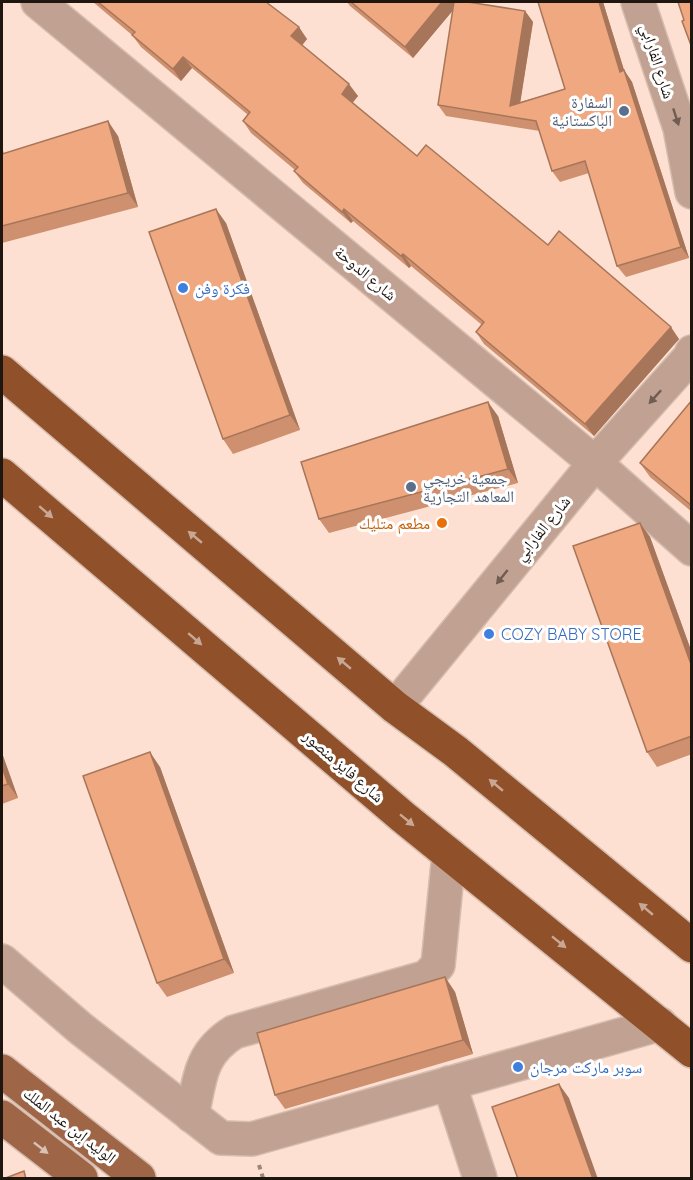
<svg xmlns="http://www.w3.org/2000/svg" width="693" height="1180" font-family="Quicksand,'Noto Naskh Arabic',sans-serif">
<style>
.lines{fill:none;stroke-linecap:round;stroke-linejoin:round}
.minor-casing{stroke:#d5bcae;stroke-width:36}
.major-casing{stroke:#d5bcae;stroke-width:36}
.highway-casing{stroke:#d5bcae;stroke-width:36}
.path{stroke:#9a867b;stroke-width:4;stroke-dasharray:4.5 4.5;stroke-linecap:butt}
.minor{stroke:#c1a191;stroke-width:33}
.major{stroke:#9e6647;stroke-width:33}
.highway{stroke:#90502a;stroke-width:33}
.wall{fill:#ce906e}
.shaded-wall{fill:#a7765a}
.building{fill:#efa880;stroke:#a7765a;stroke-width:1.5}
.oneway{fill:#705c50}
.oneway2{fill:#c8a894}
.oneway3{fill:#d8c2b5}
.service-dot{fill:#5c6f8a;stroke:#fff;stroke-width:2}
.shop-dot{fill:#3f7fe0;stroke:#fff;stroke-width:2}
.food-dot{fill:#e8710a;stroke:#fff;stroke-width:2}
.labels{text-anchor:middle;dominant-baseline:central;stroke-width:6;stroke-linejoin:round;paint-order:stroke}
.street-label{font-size:16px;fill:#1f1610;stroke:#fff}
.service-label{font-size:16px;fill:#4e5e75;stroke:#fff;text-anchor:end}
.shop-label{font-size:16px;fill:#366cbe;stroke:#fff;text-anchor:start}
.food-label{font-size:16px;fill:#c56008;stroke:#fff;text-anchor:end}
</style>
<rect width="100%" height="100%" fill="#fde0d1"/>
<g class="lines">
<g class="minor-casing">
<g id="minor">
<polyline points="38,2 595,463 692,549"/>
<polyline points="638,2 680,128 692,192"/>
<polyline points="395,707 595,463 690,357 692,352"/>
<polyline points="2,961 80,1028 221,1138 252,1139 660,1024"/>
<polyline points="449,1083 480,1178"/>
<path d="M 192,1116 C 200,1079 199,1054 234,1032 L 427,977 L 438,965 L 449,854"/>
</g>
</g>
<g class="major-casing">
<g id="major">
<polyline points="2,1071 139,1178"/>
<polyline points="2,1117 81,1178"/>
</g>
</g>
<g class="highway-casing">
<g id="highway">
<polyline points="2,372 395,707 455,751 692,946"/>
<polyline points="2,475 403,817 692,1051"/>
</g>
</g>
<polyline class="path" points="259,1165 263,1178"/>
<use href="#minor" class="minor"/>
<use href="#major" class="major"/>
<use href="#highway" class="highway"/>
</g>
<g class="wall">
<polygon points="93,2 266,2 307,39 302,45 358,96 352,103 417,156 548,245 679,339 594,436 484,344 476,332 482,325 411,266 409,268 353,221 351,223 303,183 294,171 295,170 251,133 243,121 248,115 192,68 181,81 141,47 132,35"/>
<polygon points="347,2 468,2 525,11 533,22 520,102 565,89 538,2 603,2 624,70 632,82 689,258 626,277 617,266 589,173 560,182 552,171 540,131 446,116 438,105 453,10 413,58 350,6"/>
<polygon points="118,136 138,207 2,243 2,146 4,154"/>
<polygon points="226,223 300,430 233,454 223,439"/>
<polygon points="692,400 692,512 650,477 640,463"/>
<polygon points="498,416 518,483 329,533 319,519"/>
<polygon points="640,523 650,537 692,653 692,754 657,767 647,752"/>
<polygon points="2,753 18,798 2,804"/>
<polygon points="160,767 234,973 167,997 157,983"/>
<polygon points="445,977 455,992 473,1054 285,1109 275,1095"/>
</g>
<g class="shaded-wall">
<polygon points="442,2 460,2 413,58 405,47"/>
<polygon points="599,2 603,2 628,83 620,72"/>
<polygon points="525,11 533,22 518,117 510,106"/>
<polygon points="299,27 307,39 300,48 291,36"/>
<polygon points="183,57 192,68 181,81 173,69"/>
<polygon points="624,70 632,82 689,258 681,247"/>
<polygon points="349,84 358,96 350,106 342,94"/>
<polygon points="108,121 118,136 138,207 128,193"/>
<polygon points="216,209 226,223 300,430 290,415"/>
<polygon points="344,209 353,221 351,223 342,212"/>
<polygon points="403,254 411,266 409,268 401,256"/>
<polygon points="671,327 679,339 594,436 585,424"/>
<polygon points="488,402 498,416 518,483 508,469"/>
<polygon points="640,523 650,537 692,653 692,667"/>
<polygon points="150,752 160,767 234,973 224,959"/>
<polygon points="2,753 18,798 8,784 2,767"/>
<polygon points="445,977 455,992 473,1054 463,1040"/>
<polygon points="559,1084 569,1098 598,1179 593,1179"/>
</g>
<g class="building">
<polygon points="98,2 266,2 299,27 291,36 349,84 342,94 417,156 426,145 548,245 559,231 671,327 585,424 476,332 484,322 403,254 401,256 344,209 342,212 294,171 298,167 243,121 250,112 183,57 173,69 132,35 135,32"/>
<polygon points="351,2 442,2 405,47"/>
<polygon points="454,2 468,2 525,11 510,106 565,89 538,2 599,2 620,72 624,70 681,247 617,266 585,161 552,171 536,121 438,105"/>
<polygon points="678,2 692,2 692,48 682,21 684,20"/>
<polygon points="108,121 128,193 2,226 2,154"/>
<polygon points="216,209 290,415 223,439 149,232"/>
<polygon points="692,400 692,506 640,463"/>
<polygon points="488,402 508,469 319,519 301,462"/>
<polygon points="640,523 692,667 692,736 647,752 573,546"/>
<polygon points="150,752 224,959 157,983 83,776"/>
<polygon points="2,767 8,784 2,786"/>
<polygon points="445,977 463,1040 275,1095 257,1033"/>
<polygon points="559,1084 593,1179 518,1179 492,1107"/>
<polygon points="24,1171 26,1179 3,1179"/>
</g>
<defs><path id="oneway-solid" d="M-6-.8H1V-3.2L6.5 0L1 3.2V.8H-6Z" transform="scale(1.5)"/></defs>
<g class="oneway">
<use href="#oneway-solid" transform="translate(676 117) rotate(72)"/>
<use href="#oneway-solid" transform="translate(655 397) rotate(132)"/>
<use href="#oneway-solid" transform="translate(502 577) rotate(129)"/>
</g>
<g class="oneway2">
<use href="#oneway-solid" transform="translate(46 512) rotate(41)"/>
<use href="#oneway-solid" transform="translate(195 537) rotate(-140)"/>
<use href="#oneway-solid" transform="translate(195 639) rotate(41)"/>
<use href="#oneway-solid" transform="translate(344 663) rotate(-140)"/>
<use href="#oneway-solid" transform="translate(496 785) rotate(-140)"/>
<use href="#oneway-solid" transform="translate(407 820) rotate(39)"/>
<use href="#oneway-solid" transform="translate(646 909) rotate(-140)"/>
<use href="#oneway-solid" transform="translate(559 942) rotate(39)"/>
</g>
<use class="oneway3" href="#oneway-solid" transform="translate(41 1148) rotate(38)"/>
<g class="service-dot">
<circle cx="624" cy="111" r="6"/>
<circle cx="411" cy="487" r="6"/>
</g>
<g class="shop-dot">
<circle cx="183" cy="288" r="6"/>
<circle cx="489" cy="634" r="6"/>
<circle cx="518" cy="1067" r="6"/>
</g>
<circle class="food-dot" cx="442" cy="523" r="6"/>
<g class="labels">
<g class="street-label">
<text transform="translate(658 61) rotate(72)">شارع الفارابي</text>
<text transform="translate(366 273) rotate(40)">شارع الدوحة</text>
<text transform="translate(542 528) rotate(-51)">شارع الفارابي</text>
<text transform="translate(344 766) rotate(41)">شارع فايز منصور</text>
<text transform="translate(70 1125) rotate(38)">الوليد إبن عبد الملك</text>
</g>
<g class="service-label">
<text x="612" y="102">السفارة<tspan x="612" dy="18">الباكستانية</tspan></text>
<text x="423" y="478" text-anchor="start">جمعية خريجي<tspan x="423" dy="18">المعاهد التجارية</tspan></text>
</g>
<g class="shop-label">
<text x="195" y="288">فكرة وفن</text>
<text x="501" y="634">COZY BABY STORE</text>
<text x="530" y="1067">سوبر ماركت مرجان</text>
</g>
<g class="food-label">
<text x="430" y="523">مطعم متليك</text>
</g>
</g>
<rect width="693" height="1180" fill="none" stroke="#1f1610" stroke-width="6"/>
</svg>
